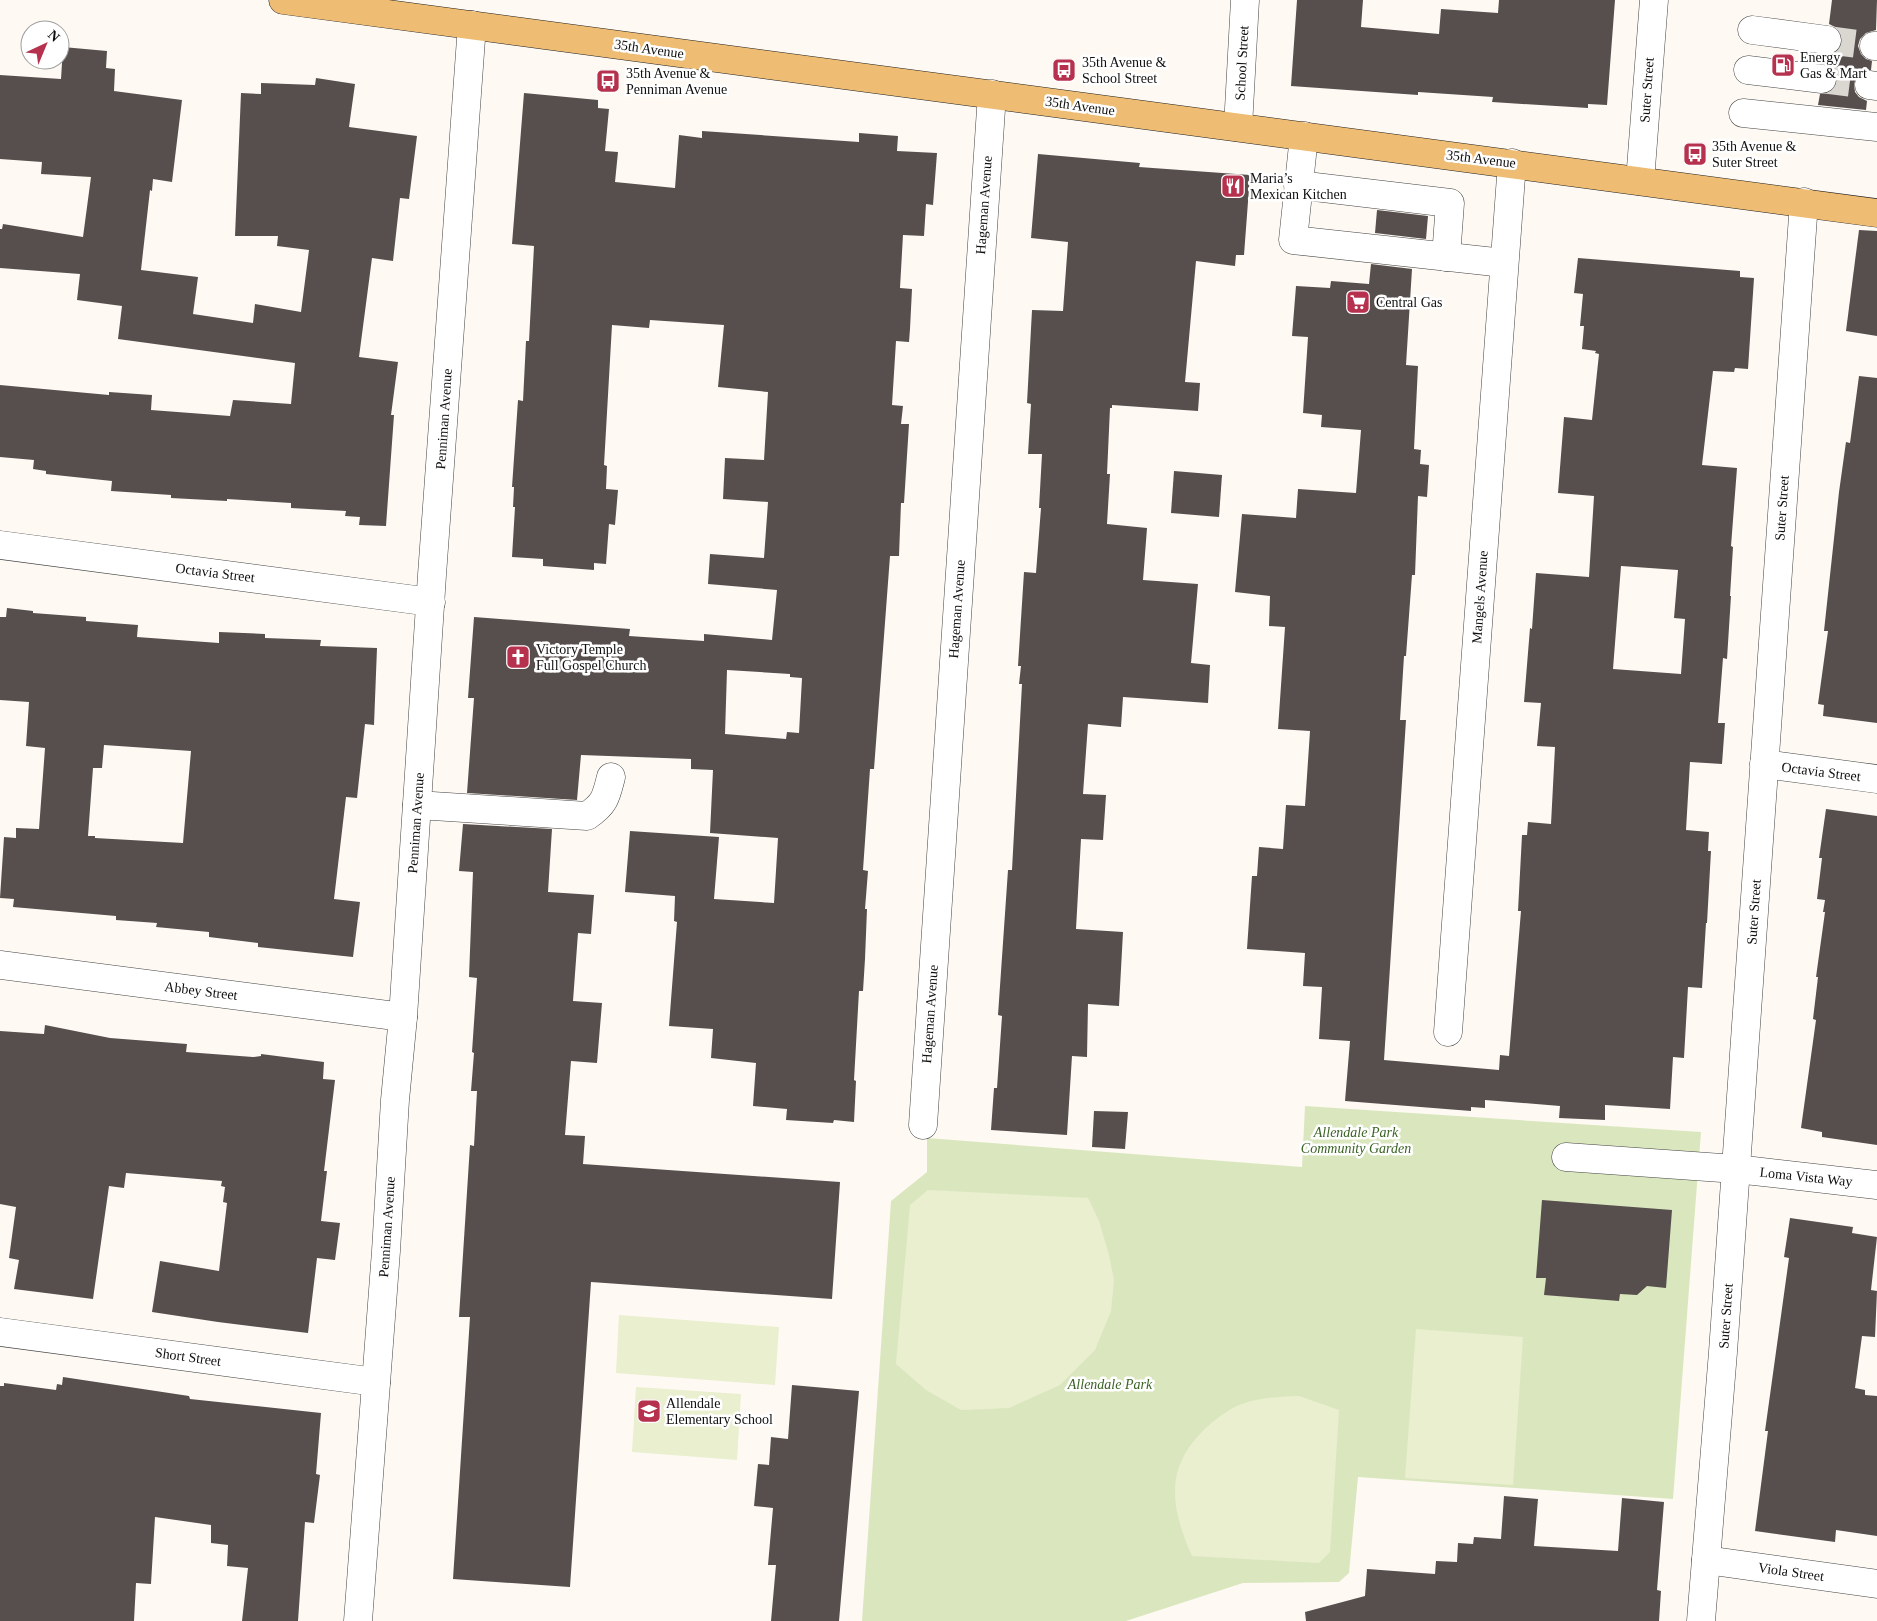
<svg xmlns="http://www.w3.org/2000/svg" width="1877" height="1621" font-family="Georgia,serif">
<style>
.green{fill:#dae7be}
.pitch{fill:#e9efcf}
.building{fill:#574f4d;fill-rule:evenodd}
.lines{fill:none;stroke-linecap:round;stroke-linejoin:round}
.minor-tunnel{stroke:#dad7d1;stroke-width:28;stroke-dasharray:28 14;stroke-linecap:butt}
.minor-casing{stroke:#434343;stroke-width:29}
.major-casing{stroke:#212121;stroke-width:29}
.minor{stroke:#fff;stroke-width:28}
.major{stroke:#eebc73;stroke-width:28}
.labels{text-anchor:middle;dominant-baseline:central;stroke-width:5;stroke-linejoin:round;paint-order:stroke}
.street-label{font-size:14px;fill:#101010;stroke:#fff}
.poi-label{font-size:14px;fill:#101010;stroke:#fff;text-anchor:start}
.park-label{font-size:14px;font-style:italic;fill:#3b6324;stroke:#fff}
</style>
<rect width="100%" height="100%" fill="#fefaf3"/>
<polygon class="green" points="1305,1106 1701,1132 1673,1499 1358,1477 1349,1573 1339,1582 1243,1583 1126,1621 862,1621 891,1201 927,1172 927,1138 1302,1167"/>
<g class="pitch">
<polygon points="928,1190 1088,1198 1099,1221 1109,1255 1114,1280 1111,1311 1095,1350 1060,1385 1009,1408 961,1410 926,1390 896,1364 910,1205"/>
<polygon points="619,1315 779,1327 775,1385 616,1373"/>
<polygon points="1416,1329 1523,1337 1513,1485 1405,1478"/>
<polygon points="636,1387 741,1394 737,1460 632,1452"/>
<path d="M 1299,1396 L 1339,1410 L 1330,1552 L 1319,1563 L 1192,1556 C 1170,1506 1164,1467 1207,1427 C 1217,1418 1230,1408 1242,1404 C 1260,1397 1280,1397 1299,1396 Z"/>
</g>
<g class="building">
<polygon points="1297,0 1363,0 1361,27 1439,34 1441,9 1498,13 1499,0 1615,0 1607,105 1588,104 1588,108 1492,102 1493,97 1418,92 1418,95 1291,86"/>
<polygon points="1832,0 1877,0 1876,30 1866,33 1860,39 1858,46 1861,54 1866,59 1872,61 1871,70 1863,70 1857,75 1854,84 1855,92 1859,97 1867,101 1866,110 1818,105 1820,94 1829,93 1834,89 1837,81 1836,72 1831,66 1824,63 1825,55 1832,55 1839,50 1842,42 1842,35 1837,28 1829,24"/>
<polygon points="63,47 107,51 106,68 115,69 114,91 182,100 172,182 153,179 152,191 150,190 141,270 198,277 193,314 253,323 255,304 301,312 309,250 277,246 278,236 235,236 241,93 261,94 261,83 315,85 316,78 355,84 349,127 417,136 409,199 400,198 393,261 372,258 359,357 398,362 391,415 394,415 386,526 359,525 360,517 345,516 346,511 291,508 291,503 227,499 227,501 171,498 171,495 111,491 112,481 46,474 46,471 33,469 34,460 0,457 0,385 109,395 109,392 152,395 151,410 230,416 233,400 291,404 295,363 118,339 122,306 77,300 80,274 0,268 0,229 2,229 3,224 83,237 91,177 41,174 42,162 0,159 0,75 61,79"/>
<path d="M 524,93 L 598,100 L 598,108 L 609,109 L 605,151 L 618,152 L 615,182 L 675,188 L 679,135 L 702,138 L 702,131 L 859,142 L 859,133 L 898,136 L 897,151 L 937,153 L 933,205 L 926,204 L 924,236 L 903,235 L 900,288 L 912,289 L 910,329 L 909,342 L 896,341 L 892,405 L 903,406 L 901,424 L 909,424 L 904,503 L 901,503 L 899,556 L 890,556 L 874,769 L 870,769 L 863,870 L 868,871 L 865,909 L 867,909 L 865,959 L 863,991 L 859,991 L 854,1080 L 856,1081 L 854,1122 L 834,1120 L 833,1123 L 786,1120 L 787,1109 L 753,1106 L 756,1063 L 711,1058 L 713,1029 L 669,1026 L 677,922 L 674,921 L 675,896 L 625,892 L 630,831 L 719,837 L 714,899 L 774,903 L 778,838 L 710,833 L 713,770 L 691,769 L 691,759 L 581,755 L 577,800 L 467,793 L 474,698 L 468,698 L 474,617 L 630,629 L 629,636 L 704,641 L 704,634 L 772,640 L 777,590 L 708,584 L 710,554 L 764,558 L 768,502 L 723,499 L 725,458 L 764,460 L 768,392 L 718,387 L 724,325 L 650,320 L 649,328 L 612,325 L 604,465 L 607,466 L 606,489 L 618,490 L 615,525 L 609,524 L 606,564 L 594,563 L 594,570 L 543,566 L 543,559 L 512,557 L 515,507 L 513,507 L 514,487 L 512,487 L 518,400 L 523,401 L 526,341 L 529,341 L 534,246 L 512,244 ZM 727,670 L 790,674 L 790,677 L 802,678 L 799,733 L 787,732 L 786,739 L 725,734 Z"/>
<polygon points="1038,154 1140,163 1139,167 1250,175 1244,255 1236,255 1235,266 1196,261 1185,382 1200,383 1198,411 1112,405 1112,408 1110,408 1107,474 1110,474 1107,524 1147,528 1143,580 1198,584 1191,663 1210,665 1208,703 1123,697 1121,727 1088,724 1083,794 1106,795 1103,840 1081,839 1076,929 1123,932 1119,1006 1088,1004 1087,1057 1072,1056 1067,1135 991,1130 994,1088 997,1088 1002,1016 998,1015 1008,870 1012,870 1022,684 1019,684 1021,666 1018,666 1024,572 1036,573 1041,508 1039,508 1042,454 1028,454 1031,404 1027,403 1032,310 1063,311 1068,242 1031,238"/>
<polygon points="1377,210 1428,216 1426,239 1375,233"/>
<polygon points="1859,230 1877,231 1877,336 1846,331"/>
<path d="M 1578,258 L 1740,271 L 1740,277 L 1754,278 L 1748,369 L 1735,368 L 1734,372 L 1713,371 L 1702,465 L 1737,468 L 1731,546 L 1733,547 L 1730,596 L 1731,596 L 1727,659 L 1723,658 L 1718,723 L 1725,723 L 1722,764 L 1690,762 L 1686,830 L 1709,832 L 1708,851 L 1711,851 L 1707,923 L 1706,923 L 1702,988 L 1688,987 L 1684,1058 L 1673,1057 L 1670,1109 L 1605,1105 L 1605,1120 L 1559,1118 L 1560,1106 L 1485,1100 L 1485,1108 L 1471,1107 L 1471,1111 L 1345,1101 L 1350,1041 L 1319,1039 L 1322,987 L 1303,986 L 1305,953 L 1247,949 L 1252,876 L 1257,876 L 1259,847 L 1283,849 L 1286,805 L 1305,806 L 1310,731 L 1278,729 L 1285,627 L 1269,626 L 1270,596 L 1235,592 L 1242,514 L 1296,518 L 1298,489 L 1356,493 L 1361,430 L 1321,427 L 1322,415 L 1303,413 L 1308,337 L 1292,336 L 1296,286 L 1330,288 L 1331,281 L 1369,284 L 1371,264 L 1412,269 L 1406,365 L 1418,366 L 1414,449 L 1421,450 L 1420,464 L 1429,465 L 1427,497 L 1418,496 L 1415,575 L 1412,575 L 1406,656 L 1404,656 L 1400,720 L 1406,720 L 1384,1060 L 1499,1070 L 1500,1055 L 1509,1056 L 1521,911 L 1518,911 L 1522,835 L 1527,835 L 1528,822 L 1551,824 L 1555,747 L 1537,746 L 1541,703 L 1524,702 L 1530,628 L 1532,629 L 1536,573 L 1589,577 L 1594,496 L 1558,493 L 1564,417 L 1592,420 L 1599,354 L 1595,353 L 1596,351 L 1582,349 L 1584,326 L 1580,326 L 1583,294 L 1574,293 ZM 1621,566 L 1678,570 L 1674,618 L 1685,619 L 1681,674 L 1613,669 Z"/>
<polygon points="1859,376 1877,378 1877,723 1823,716 1824,705 1818,704 1828,631 1824,631 1839,492 1846,442 1850,443"/>
<polygon points="1174,471 1222,475 1219,517 1171,513"/>
<path d="M 7,608 L 33,611 L 33,613 L 86,617 L 86,621 L 138,625 L 137,637 L 219,643 L 219,632 L 265,634 L 265,638 L 321,640 L 320,646 L 377,648 L 374,725 L 365,724 L 357,798 L 346,797 L 334,899 L 360,902 L 353,957 L 258,947 L 258,943 L 209,937 L 209,932 L 156,927 L 157,923 L 116,920 L 116,916 L 13,907 L 14,899 L 0,898 L 4,837 L 16,838 L 16,828 L 39,829 L 45,748 L 26,746 L 29,702 L 0,700 L 0,617 L 6,617 ZM 104,745 L 191,751 L 183,843 L 95,838 L 95,836 L 88,836 L 93,768 L 102,768 Z"/>
<polygon points="1826,809 1877,816 1877,1145 1822,1137 1822,1132 1801,1128 1816,1020 1813,1019 1818,977 1816,977 1825,912 1823,912 1825,900 1817,899 1822,858 1819,858"/>
<polygon points="463,824 552,829 548,892 594,895 591,934 578,933 573,1001 602,1003 597,1063 571,1061 565,1135 585,1136 583,1164 840,1182 832,1299 591,1282 570,1587 453,1579 470,1317 459,1317 470,1145 474,1146 477,1091 471,1091 474,1053 472,1052 477,978 469,977 473,872 459,871"/>
<polygon points="45,1025 110,1038 187,1044 186,1052 253,1057 261,1056 261,1054 324,1062 323,1079 335,1080 324,1171 327,1171 321,1221 340,1223 335,1260 317,1258 308,1333 218,1322 152,1312 160,1261 219,1271 227,1203 223,1202 225,1187 221,1186 222,1181 126,1173 124,1188 109,1186 93,1299 14,1289 19,1260 9,1258 16,1207 0,1204 0,1031 44,1034"/>
<polygon points="1094,1111 1128,1112 1125,1149 1092,1147"/>
<polygon points="1542,1200 1672,1210 1666,1288 1647,1286 1637,1295 1620,1294 1619,1301 1544,1295 1546,1278 1536,1278"/>
<polygon points="1790,1218 1853,1227 1852,1233 1877,1237 1871,1290 1877,1291 1875,1337 1862,1336 1855,1388 1865,1390 1865,1395 1877,1396 1877,1536 1836,1530 1835,1542 1755,1531 1768,1431 1765,1431 1789,1258 1784,1257"/>
<polygon points="63,1377 189,1396 190,1399 321,1413 316,1474 320,1475 314,1523 305,1522 298,1621 242,1621 248,1568 227,1566 228,1545 211,1543 211,1525 155,1517 151,1584 136,1583 134,1621 0,1621 0,1386 4,1386 4,1383 56,1390 57,1384 62,1385"/>
<polygon points="792,1385 859,1391 839,1621 771,1621 776,1565 768,1565 773,1508 754,1506 758,1464 769,1465 771,1437 788,1439"/>
<polygon points="1504,1496 1538,1499 1534,1546 1618,1551 1622,1498 1664,1502 1657,1590 1661,1591 1659,1621 1306,1621 1305,1612 1365,1596 1367,1569 1435,1574 1436,1561 1457,1562 1458,1543 1473,1544 1474,1537 1501,1539"/>
</g>
<g class="lines">
<g class="minor-tunnel">
<polyline points="1827,40 1874,46"/>
<polyline points="1822,79 1869,85"/>
</g>
<g class="minor-casing">
<g id="minor">
<polyline points="1752,30 1827,40"/>
<polyline points="1874,46 1877,46"/>
<polyline points="1748,70 1822,79"/>
<polyline points="1869,85 1877,86"/>
<polyline points="1743,113 1877,127"/>
<polyline points="1238,127 1245,0"/>
<polyline points="1304,136 1293,240 1504,263"/>
<polyline points="1640,181 1654,0"/>
<polyline points="1298,185 1450,203 1446,257"/>
<polyline points="0,545 431,602"/>
<polyline points="1764,764 1877,779"/>
<path d="M 417,805 L 587,816 C 605,804 606,797 611,777"/>
<polyline points="0,965 403,1017"/>
<polyline points="1448,1032 1512,163"/>
<polyline points="923,1125 992,94"/>
<polyline points="1566,1157 1736,1169 1877,1185"/>
<polyline points="0,1332 376,1382"/>
<polyline points="1706,1560 1877,1584"/>
<polyline points="358,1621 386,1251 395,1100 403,1017 432,575 472,25"/>
<polyline points="1701,1621 1723,1352 1804,202"/>
</g>
</g>
<g class="major-casing">
<polyline id="major" points="283,0 1877,213"/>
</g>
<use href="#minor" class="minor"/>
<use href="#major" class="major"/>
</g>
<defs>
<g id="fuel-square" transform="scale(1.25)"><rect x="-9" y="-9" width="18" height="18" rx="4" fill="#b6314d" stroke="#fff"/><path d="M-5.5-6h7V0h2V4h1.3V-2.5L3-4.5l.8-.8L6-3V5H2.5V1h-1V6h-7ZM-4.2-4.7v3.2H.2V-4.7Z" fill="#fff"/></g>
<g id="bus-square" transform="scale(1.25)"><rect x="-9" y="-9" width="18" height="18" rx="4" fill="#b6314d" stroke="#fff"/><path d="M-5-6H5V4H4V6H2V4H-2V6H-4V4H-5ZM-3.5-4V0h7V-4ZM-3.5 1.2v1.5H-2V1.2ZM2 1.2v1.5H3.5V1.2Z" fill="#fff"/></g>
<g id="restaurant-square" transform="scale(1.25)"><rect x="-9" y="-9" width="18" height="18" rx="4" fill="#b6314d" stroke="#fff"/><path d="M-5-6h1v4h1v-4h1v4h1v-4h1v5L-1.5 .5V6h-2V.5L-5-1ZM5-6V6H3V1.5H1.5Q1.5-4 5-6Z" fill="#fff"/></g>
<g id="supermarket-square" transform="scale(1.25)"><rect x="-9" y="-9" width="18" height="18" rx="4" fill="#b6314d" stroke="#fff"/><path d="M-6-5.5h2.5l.6 2H6L4.5 2H-2.5L-4.4-4H-6ZM-1.5 3.2a1.3 1.3 0 1 0 .1 0ZM3 3.2a1.3 1.3 0 1 0 .1 0Z" fill="#fff"/></g>
<g id="church-square" transform="scale(1.25)"><rect x="-9" y="-9" width="18" height="18" rx="4" fill="#b6314d" stroke="#fff"/><path d="M-1.2-6h2.4v3.5h3.3v2.4h-3.3V6h-2.4V-.1h-3.3v-2.4h3.3Z" fill="#fff"/></g>
<g id="school-square" transform="scale(1.25)"><rect x="-9" y="-9" width="18" height="18" rx="4" fill="#b6314d" stroke="#fff"/><path d="M0-5L7-2L0 1L-7-2ZM-4 1L0 2.5L4 1V4Q0 6-4 4Z" fill="#fff"/></g>
</defs>
<g fill-rule="evenodd">
<use href="#fuel-square" x="1783" y="65"/>
<use href="#bus-square" x="1064" y="70"/>
<use href="#bus-square" x="608" y="81"/>
<use href="#bus-square" x="1695" y="154"/>
<use href="#restaurant-square" x="1233" y="186"/>
<use href="#supermarket-square" x="1358" y="302"/>
<use href="#church-square" x="518" y="657"/>
<use href="#school-square" x="649" y="1411"/>
</g>
<g class="labels">
<g class="street-label">
<text transform="translate(649 49) rotate(8)">35th Avenue</text>
<text transform="translate(1242 63) rotate(-87)">School Street</text>
<text transform="translate(1647 90) rotate(-86)">Suter Street</text>
<text transform="translate(1080 106) rotate(8)">35th Avenue</text>
<text transform="translate(1481 159) rotate(7)">35th Avenue</text>
<text transform="translate(984 205) rotate(-86)">Hageman Avenue</text>
<text transform="translate(444 419) rotate(-86)">Penniman Avenue</text>
<text transform="translate(1782 508) rotate(-86)">Suter Street</text>
<text transform="translate(215 573) rotate(7)">Octavia Street</text>
<text transform="translate(1480 597) rotate(-86)">Mangels Avenue</text>
<text transform="translate(957 609) rotate(-86)">Hageman Avenue</text>
<text transform="translate(1821 772) rotate(7)">Octavia Street</text>
<text transform="translate(416 823) rotate(-86)">Penniman Avenue</text>
<text transform="translate(1754 912) rotate(-86)">Suter Street</text>
<text transform="translate(201 991) rotate(7)">Abbey Street</text>
<text transform="translate(930 1014) rotate(-86)">Hageman Avenue</text>
<text transform="translate(1806 1177) rotate(6)">Loma Vista Way</text>
<text transform="translate(387 1227) rotate(-86)">Penniman Avenue</text>
<text transform="translate(1726 1316) rotate(-86)">Suter Street</text>
<text transform="translate(188 1357) rotate(8)">Short Street</text>
<text transform="translate(1791 1572) rotate(8)">Viola Street</text>
</g>
<g class="poi-label">
<text x="1800" y="57">Energy<tspan x="1800" dy="16">Gas &amp; Mart</tspan></text>
<text x="1082" y="62">35th Avenue &amp;<tspan x="1082" dy="16">School Street</tspan></text>
<text x="626" y="73">35th Avenue &amp;<tspan x="626" dy="16">Penniman Avenue</tspan></text>
<text x="1712" y="146">35th Avenue &amp;<tspan x="1712" dy="16">Suter Street</tspan></text>
<text x="1250" y="178">Maria’s<tspan x="1250" dy="16">Mexican Kitchen</tspan></text>
<text x="1376" y="302">Central Gas</text>
<text x="536" y="649">Victory Temple<tspan x="536" dy="16">Full Gospel Church</tspan></text>
<text x="666" y="1403">Allendale<tspan x="666" dy="16">Elementary School</tspan></text>
</g>
<g class="park-label">
<text x="1356" y="1132">Allendale Park<tspan x="1356" dy="16">Community Garden</tspan></text>
<text x="1110" y="1384">Allendale Park</text>
</g>
</g>
<g transform="translate(45 45) rotate(44)"><circle r="24" fill="#ffffff" stroke="#9f9f9f"/>
<path d="M0-4L9 19L0 12L-9 19Z" fill="#b6314d"/>
<text y="-8" font-size="14" font-weight="bold" text-anchor="middle" fill="#101010">N</text>
</g>
</svg>
